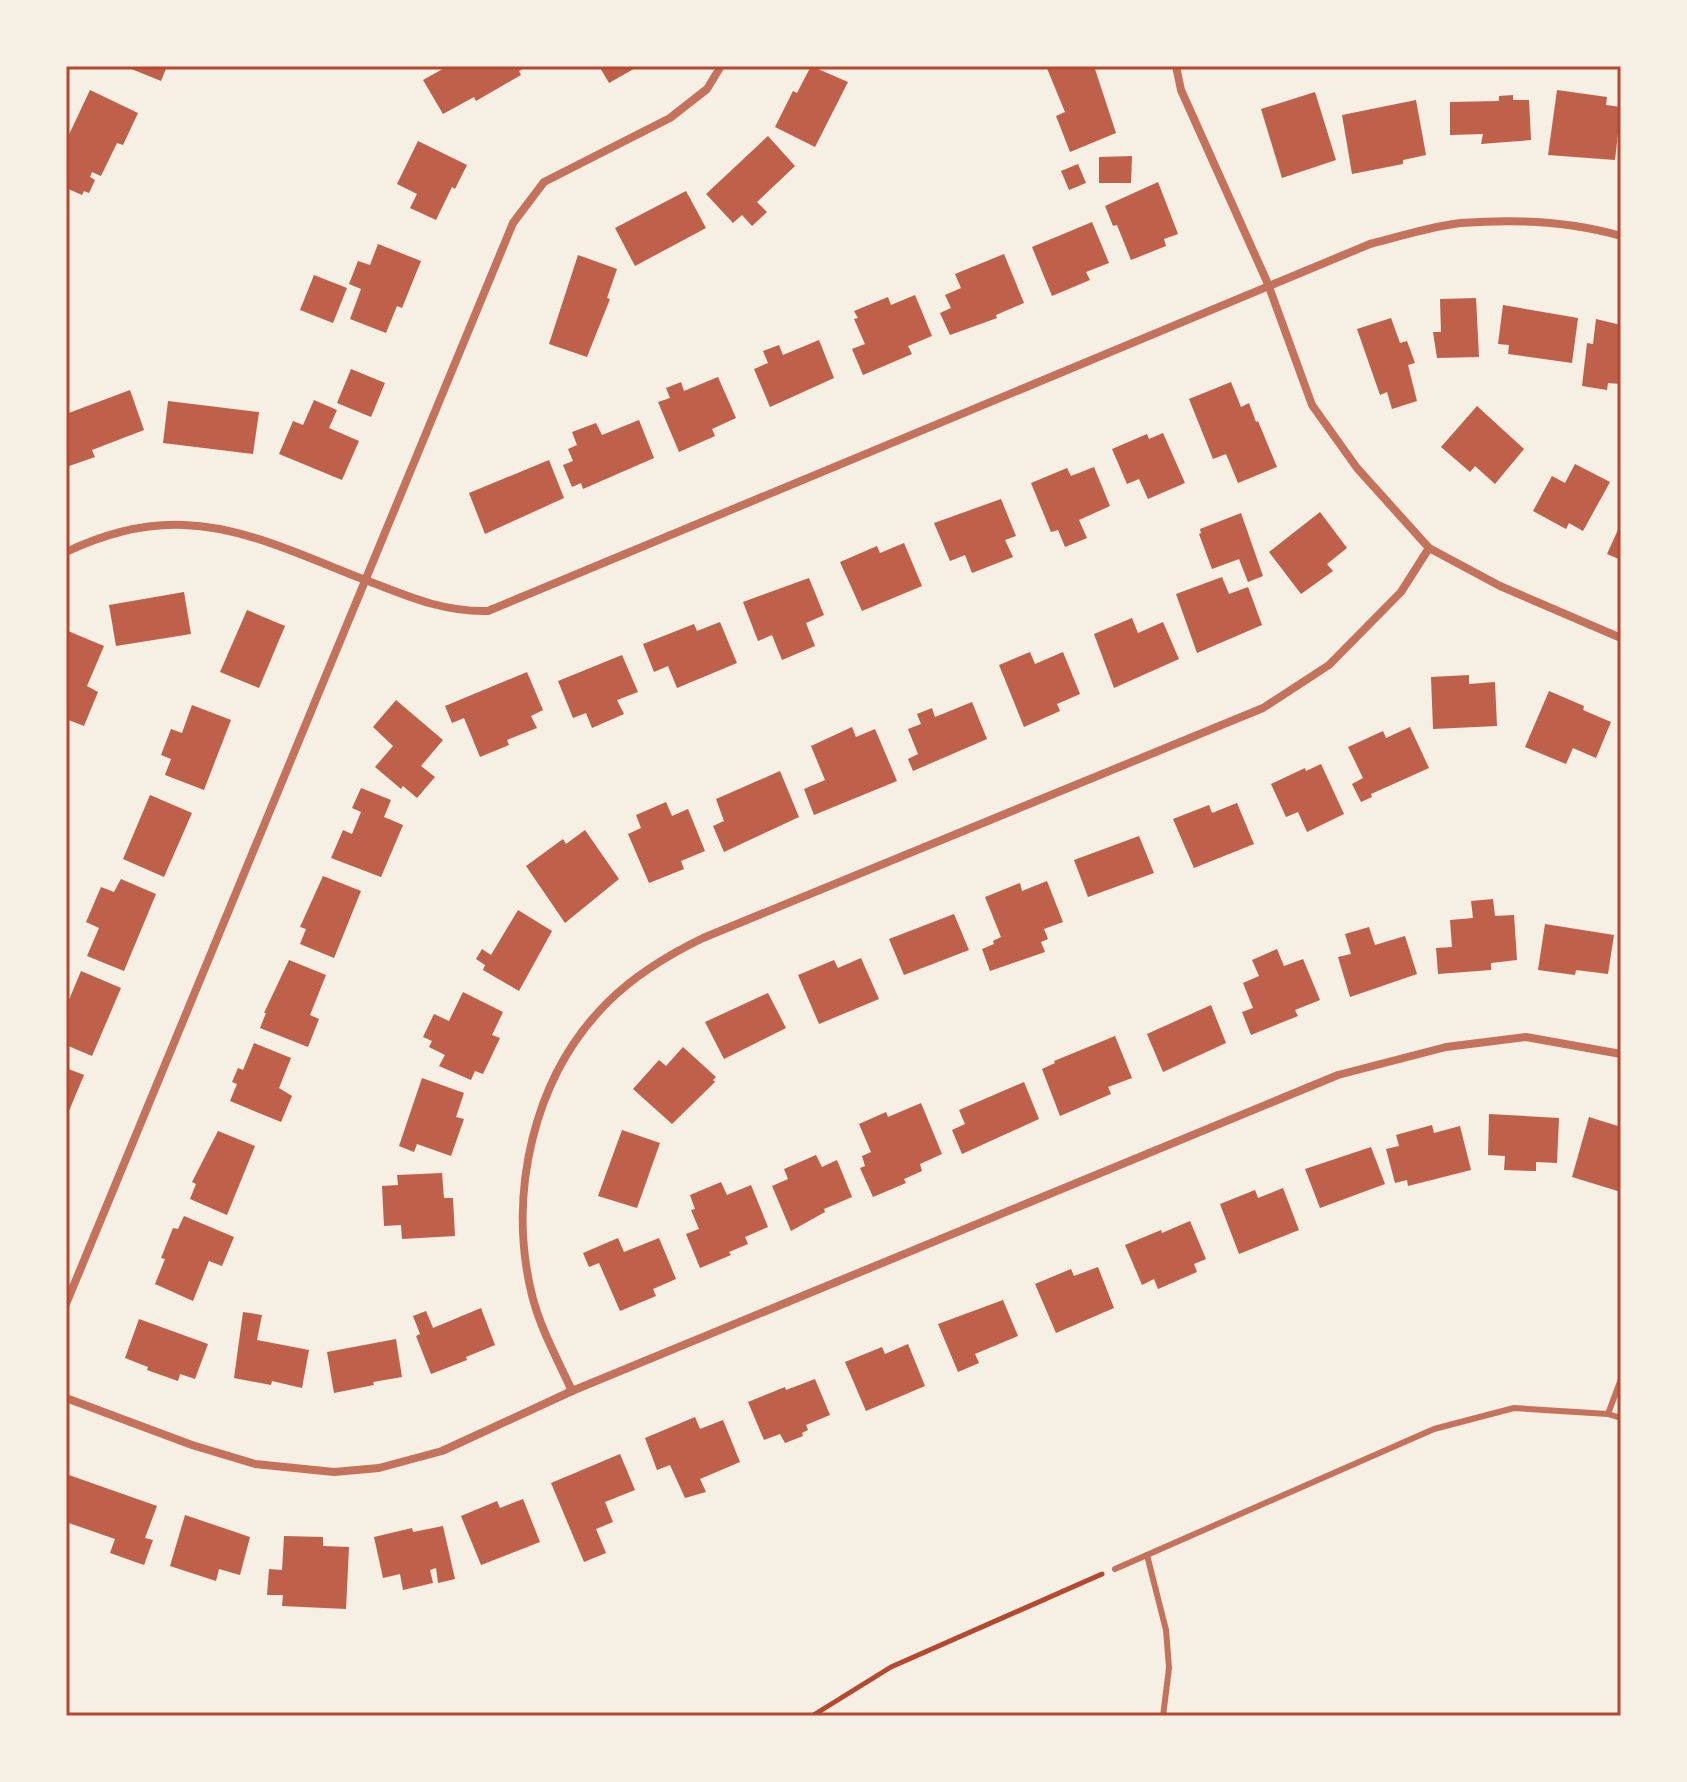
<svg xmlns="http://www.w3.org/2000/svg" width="1687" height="1782" font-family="Figtree,sans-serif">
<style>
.building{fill:#bf614a}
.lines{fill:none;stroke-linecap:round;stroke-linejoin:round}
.path{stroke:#b5482f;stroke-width:5}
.service{stroke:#c5725c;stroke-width:6}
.minor{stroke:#c5725c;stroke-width:8}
.neatline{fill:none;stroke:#b5482f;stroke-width:3}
</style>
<rect width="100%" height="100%" fill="#f6efe4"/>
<g class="building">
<polygon points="124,66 167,66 161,81"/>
<polygon points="448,66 528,66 519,71 521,75 476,101 474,97 443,114 423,80"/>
<polygon points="599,66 639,66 609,83"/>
<polygon points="811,66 848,82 815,147 775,127 793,91 797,93"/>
<polygon points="1046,66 1094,66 1116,133 1070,152 1056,116 1065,112"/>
<polygon points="90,90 138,113 123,145 117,143 101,176 92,172 90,177 95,180 89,193 84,191 82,195 66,188 66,141"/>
<polygon points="1557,90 1607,97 1606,105 1621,107 1615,160 1548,155"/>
<polygon points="1315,92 1336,160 1282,178 1261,109"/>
<polygon points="1513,95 1513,100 1529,100 1531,140 1481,144 1483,134 1450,135 1450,102 1499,101 1499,96"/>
<polygon points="1416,100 1426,155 1403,160 1403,164 1352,174 1342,115"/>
<polygon points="768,136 795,166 757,202 767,212 752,226 742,215 733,223 706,194"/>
<polygon points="418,141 467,165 455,189 452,187 436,220 410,208 417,194 397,184"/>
<polygon points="1132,156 1131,183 1099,183 1099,157"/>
<polygon points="1078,164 1086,183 1069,190 1061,171"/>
<polygon points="1158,182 1178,234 1164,239 1166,246 1131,260 1117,225 1113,226 1105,206"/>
<polygon points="686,191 706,228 635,266 615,228"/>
<polygon points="1092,222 1109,263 1086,272 1090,280 1052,296 1032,247"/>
<polygon points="378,244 421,261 402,308 397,306 386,333 350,319 361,289 349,284 358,261 370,265"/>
<polygon points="1004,254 1024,303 996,315 997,318 950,335 940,313 951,308 945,295 961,288 955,274"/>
<polygon points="578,255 617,269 607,298 610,299 587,357 549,344"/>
<polygon points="314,275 347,288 333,323 300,310"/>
<polygon points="915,295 932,336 908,346 912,354 863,375 852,349 865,344 854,319 858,318 854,311 888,297 891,305"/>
<polygon points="1476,298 1479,357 1437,358 1433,332 1441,332 1440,299"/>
<polygon points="1503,305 1578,318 1572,363 1508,354 1509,345 1498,344"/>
<polygon points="1391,318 1400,343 1407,341 1415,363 1408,365 1417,401 1392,409 1387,392 1380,395 1357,329"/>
<polygon points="1596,319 1621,325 1621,384 1608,383 1607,390 1582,386 1587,343 1593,344"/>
<polygon points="819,340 834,378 770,407 754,369 768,363 763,351 779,345 783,355"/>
<polygon points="351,369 385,383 371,417 337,403"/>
<polygon points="718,377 736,418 712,429 715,436 679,452 658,402 670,398 666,388 681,382 684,391"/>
<polygon points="1231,382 1241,407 1249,403 1256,422 1258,421 1277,467 1238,483 1226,454 1213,459 1189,399"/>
<polygon points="130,390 144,430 92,450 95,457 69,466 66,457 66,414"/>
<polygon points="314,400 337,410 329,428 359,441 342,480 279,454 293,421 303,425"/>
<polygon points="168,401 259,412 253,454 163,443"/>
<polygon points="1477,406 1524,449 1495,484 1475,466 1470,472 1441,447"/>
<polygon points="639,420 654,458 583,489 581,483 572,487 563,465 573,461 568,449 577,445 572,432 596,423 602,435"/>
<polygon points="1163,433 1185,483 1148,499 1139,479 1127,484 1112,449 1147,434 1149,439"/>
<polygon points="549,460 564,498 485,534 469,493"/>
<polygon points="1575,464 1610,482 1583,531 1569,523 1566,529 1533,511 1552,476 1565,483"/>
<polygon points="1094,467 1110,506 1079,520 1087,538 1065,547 1058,530 1051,532 1031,483 1067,468 1071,476"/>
<polygon points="1001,499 1016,536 1005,540 1013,557 972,573 965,555 950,561 934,523"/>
<polygon points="1320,512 1347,548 1327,564 1333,571 1301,594 1269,552"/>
<polygon points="1241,513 1263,576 1248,582 1239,559 1212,569 1199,534 1201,533 1200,529"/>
<polygon points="1621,523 1621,560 1607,554"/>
<polygon points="904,543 922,586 862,611 840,562 877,546 880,553"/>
<polygon points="1222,577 1229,594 1248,587 1262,625 1197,653 1176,594"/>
<polygon points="809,578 824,615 806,623 815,646 782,660 772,635 758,641 743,602"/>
<polygon points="184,592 191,634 116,646 109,605"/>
<polygon points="247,610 285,626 259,688 220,672"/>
<polygon points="1132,618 1138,633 1163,622 1179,659 1114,688 1094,634"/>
<polygon points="720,622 737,663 677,688 668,666 654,672 643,644 694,624 697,631"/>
<polygon points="68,631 104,646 87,686 98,692 84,726 66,719"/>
<polygon points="1030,652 1035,664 1063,652 1080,694 1057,704 1060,711 1024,727 999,665"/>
<polygon points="622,655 638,692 617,700 624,714 592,728 586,713 573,718 558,681"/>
<polygon points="527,672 543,710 531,716 537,728 507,740 509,745 480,757 464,718 452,723 445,706"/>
<polygon points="1469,675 1469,684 1495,682 1497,726 1433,729 1431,677"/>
<polygon points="1549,691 1584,706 1583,710 1611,722 1596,758 1573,748 1566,764 1525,747"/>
<polygon points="396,700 443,740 421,766 435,777 417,798 403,786 401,789 375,767 393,746 373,727"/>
<polygon points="972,702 987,739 913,771 908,759 918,754 908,729 921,724 917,714 932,708 935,717"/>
<polygon points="192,705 231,720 204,790 165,775 171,759 161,755 171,729 182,733"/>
<polygon points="852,727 856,737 875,729 897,781 814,815 804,789 825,780 811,746"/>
<polygon points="1410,727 1429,768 1371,794 1372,797 1361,802 1352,784 1363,778 1348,747 1383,731 1386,738"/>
<polygon points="1321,764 1344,814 1307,832 1298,812 1286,817 1271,784 1305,768 1306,771"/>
<polygon points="780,771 799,817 724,852 713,826 724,821 716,799"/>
<polygon points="361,788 391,800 384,817 403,825 381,877 331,858 343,830 352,834 361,812 352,808"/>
<polygon points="150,795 192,813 164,877 123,859"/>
<polygon points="666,802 672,816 688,809 705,851 681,861 684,869 649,883 628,834 641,828 636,815"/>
<polygon points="1237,803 1254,844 1194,868 1173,819 1209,805 1212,813"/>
<polygon points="585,830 619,879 565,923 526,866 563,839 566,844"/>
<polygon points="1139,836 1154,873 1088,897 1074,860"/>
<polygon points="323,876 361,891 334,958 300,944 306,929 300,927"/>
<polygon points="121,879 156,894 124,971 87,956 99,928 86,922 101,887 114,892"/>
<polygon points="1047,881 1063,922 1044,929 1048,939 1041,942 1045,952 990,971 982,949 994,944 993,941 1001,937 985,897 1020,883 1022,891"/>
<polygon points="1493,899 1495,916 1514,915 1517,960 1491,963 1491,970 1438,974 1436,948 1452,947 1450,920 1473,918 1471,901"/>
<polygon points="518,910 552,931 519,991 483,970 485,965 476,959 482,949 491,955"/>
<polygon points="954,914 969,950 904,975 889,939"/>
<polygon points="1545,924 1614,935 1608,974 1576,970 1575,975 1538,970"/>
<polygon points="1369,927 1375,945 1405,936 1417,974 1350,997 1338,957 1351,954 1345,934"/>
<polygon points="1277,949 1284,966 1303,959 1320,1000 1295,1010 1298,1016 1251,1035 1242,1012 1253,1008 1243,983 1259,976 1252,960"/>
<polygon points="861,958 879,999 819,1024 798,975 834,960 838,968"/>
<polygon points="289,960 326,975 310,1015 319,1019 308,1047 260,1028 266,1013 264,1013"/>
<polygon points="81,971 121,988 92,1056 66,1045 66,1007"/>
<polygon points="463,992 503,1012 492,1035 500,1038 483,1074 475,1071 471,1080 439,1066 445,1055 429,1047 432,1041 423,1037 434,1014 449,1021"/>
<polygon points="768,993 786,1028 724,1059 705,1022"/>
<polygon points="1211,1005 1226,1043 1163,1072 1147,1034"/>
<polygon points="1115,1036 1132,1078 1108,1087 1111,1094 1060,1116 1042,1069 1055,1063 1054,1061"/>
<polygon points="254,1043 291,1058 279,1088 292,1096 281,1122 230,1101 237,1084 232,1082 238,1068 243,1070"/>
<polygon points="683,1047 716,1077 713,1080 715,1082 672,1124 633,1089 659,1060 666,1066"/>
<polygon points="66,1068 84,1075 66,1118"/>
<polygon points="422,1078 464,1093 456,1117 464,1119 451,1156 417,1144 414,1152 399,1146"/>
<polygon points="1024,1082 1039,1119 962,1154 952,1130 965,1124 959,1110"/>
<polygon points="921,1103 942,1154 920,1164 922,1171 904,1179 906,1183 873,1197 860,1168 865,1166 862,1156 871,1152 859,1124 886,1112 888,1117"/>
<polygon points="1489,1114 1559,1118 1557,1163 1536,1162 1536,1171 1504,1170 1505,1156 1488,1155"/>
<polygon points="1589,1117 1621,1127 1621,1192 1572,1177"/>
<polygon points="1432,1125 1434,1133 1460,1126 1471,1170 1408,1186 1407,1180 1395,1183 1386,1149 1399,1146 1396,1135"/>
<polygon points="622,1130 660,1143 637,1208 598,1196"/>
<polygon points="218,1131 255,1146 227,1215 190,1199 196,1184 192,1182"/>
<polygon points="1371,1147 1385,1184 1320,1208 1305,1169"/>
<polygon points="816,1155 822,1167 837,1160 852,1197 824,1209 825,1212 791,1231 772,1186 788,1179 784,1169"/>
<polygon points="442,1173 444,1198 453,1198 455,1236 402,1239 401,1225 384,1226 382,1186 398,1185 397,1175"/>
<polygon points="721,1182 727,1195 751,1185 768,1227 745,1237 748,1244 729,1252 731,1255 700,1268 686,1234 699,1229 691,1210 695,1209 690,1195"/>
<polygon points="1283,1188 1299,1230 1239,1254 1220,1204 1255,1190 1258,1198"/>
<polygon points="184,1216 234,1237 222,1266 209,1261 193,1301 155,1284 165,1259 161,1258 173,1228 178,1229"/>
<polygon points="1190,1221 1206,1259 1194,1264 1197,1272 1158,1289 1154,1279 1142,1285 1125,1245 1161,1230 1162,1233"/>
<polygon points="618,1238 624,1252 659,1238 676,1279 653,1289 656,1296 620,1311 599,1263 589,1267 583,1253"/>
<polygon points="1098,1267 1114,1308 1056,1333 1035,1284 1071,1269 1074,1276"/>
<polygon points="1003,1300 1018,1336 975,1354 979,1363 958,1372 938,1324"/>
<polygon points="481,1308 495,1345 466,1357 467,1360 431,1374 416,1336 420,1334 413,1316 426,1311 433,1328"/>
<polygon points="243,1312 262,1315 257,1340 309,1350 302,1388 272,1381 271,1385 234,1378"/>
<polygon points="139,1319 208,1344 195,1379 180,1374 178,1381 147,1370 148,1367 125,1358"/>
<polygon points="396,1339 402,1377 373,1382 374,1385 334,1393 327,1352"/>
<polygon points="908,1344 925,1386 866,1411 845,1362 882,1347 885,1354"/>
<polygon points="815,1379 830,1415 806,1425 808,1430 802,1433 803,1436 785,1443 780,1434 764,1440 748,1402 785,1387 786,1390"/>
<polygon points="695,1417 700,1429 723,1420 740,1462 700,1479 706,1492 685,1498 670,1465 657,1470 645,1438"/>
<polygon points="620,1454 635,1490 605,1502 613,1522 596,1529 606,1553 584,1562 551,1483"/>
<polygon points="66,1474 157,1506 145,1538 153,1540 144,1565 110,1553 115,1539 66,1522"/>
<polygon points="523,1499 540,1542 481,1565 461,1516 497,1501 500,1508"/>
<polygon points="185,1515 250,1537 240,1575 219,1569 216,1581 170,1566"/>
<polygon points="443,1526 455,1579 438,1583 436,1568 430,1570 433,1583 403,1590 400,1574 383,1578 374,1537 412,1528 413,1532"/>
<polygon points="284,1536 323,1537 323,1546 349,1547 346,1609 282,1606 283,1595 267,1595 269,1569 282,1570"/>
</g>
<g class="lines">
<polyline class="path" points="812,1716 891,1667 1102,1574"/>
<g class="service">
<polyline points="1608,1414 1621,1379"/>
<polyline points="1147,1555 1166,1630 1169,1668 1163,1716"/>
<polyline points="1115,1569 1434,1429 1514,1408 1608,1414 1621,1418"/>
</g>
<g class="minor">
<polyline points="1176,66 1181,90 1268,284 1312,405 1357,468 1429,548 1500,586 1621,638"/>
<path d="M 66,552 C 102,535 144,523 184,525 C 250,527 315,562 376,584 C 414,599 447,612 488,611 L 1370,244 C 1399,237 1431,226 1461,223 C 1514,219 1570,221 1621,236"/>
<polyline points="66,1304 513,223 544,182 670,118 707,89 721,66"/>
<path d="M 572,1391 C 558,1360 540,1328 532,1295 C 507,1195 533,1076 608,1002 C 636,974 668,955 703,938 L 1263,708 L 1329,665 L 1401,592 L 1429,548"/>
<polyline points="66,1398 192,1445 255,1464 334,1472 379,1468 442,1451 572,1391 1338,1075 1446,1047 1526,1037 1621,1054"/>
</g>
</g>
<rect width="1687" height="1782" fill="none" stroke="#f6efe4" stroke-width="136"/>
<rect x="68" y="68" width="1551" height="1646" class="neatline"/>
</svg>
